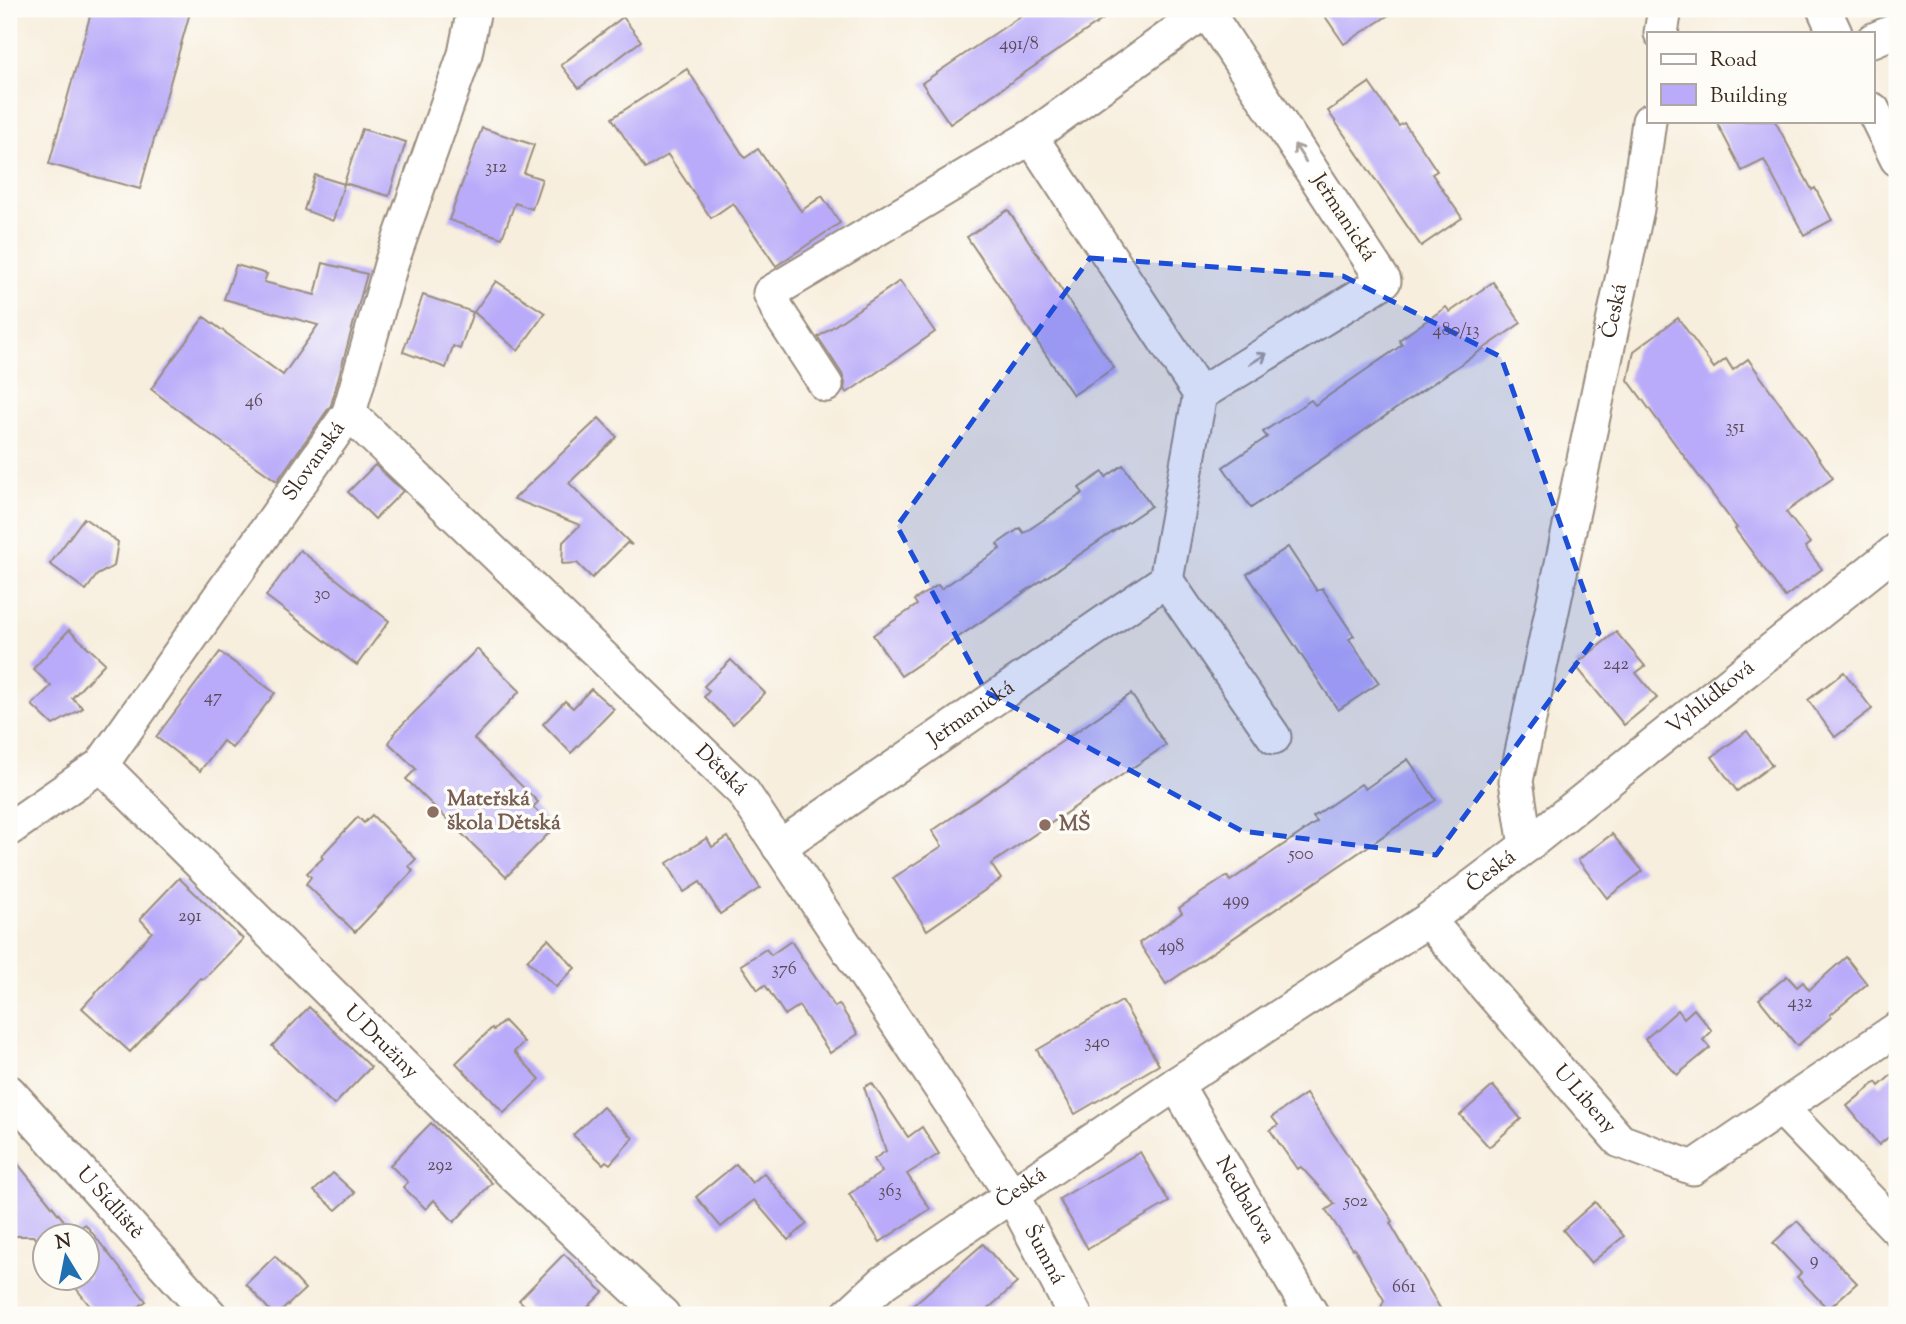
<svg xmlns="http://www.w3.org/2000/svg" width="1906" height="1324" font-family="'Sorts Mill Goudy',serif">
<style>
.building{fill:#b9abf9}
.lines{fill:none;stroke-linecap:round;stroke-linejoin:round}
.minor-casing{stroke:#998c7e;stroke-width:37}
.minor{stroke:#fff;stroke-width:33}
.oneway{stroke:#a79f9a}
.marked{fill:#1d4ed8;fill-opacity:0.2;stroke:#1d4ed8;stroke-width:5;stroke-dasharray:14 9;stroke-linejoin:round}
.education-dot{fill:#8d6e63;stroke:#fdfcf7;stroke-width:2.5}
.labels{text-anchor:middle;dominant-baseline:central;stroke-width:7;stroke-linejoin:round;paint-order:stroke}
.number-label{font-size:18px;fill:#5a4a55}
.street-label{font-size:21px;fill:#3b2a1e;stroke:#fdfcf7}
.education-label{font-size:21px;font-weight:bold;fill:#785e54;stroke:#fdfcf7;text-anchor:start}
</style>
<rect width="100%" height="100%" fill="#fdfcf7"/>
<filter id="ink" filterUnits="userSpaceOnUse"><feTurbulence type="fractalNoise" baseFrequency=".0143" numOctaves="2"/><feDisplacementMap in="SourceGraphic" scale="14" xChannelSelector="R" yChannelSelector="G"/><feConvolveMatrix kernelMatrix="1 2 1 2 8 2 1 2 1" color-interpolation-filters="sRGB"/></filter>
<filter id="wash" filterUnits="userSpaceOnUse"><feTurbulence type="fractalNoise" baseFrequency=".00686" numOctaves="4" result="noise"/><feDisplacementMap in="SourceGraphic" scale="28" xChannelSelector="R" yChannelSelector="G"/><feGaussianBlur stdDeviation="1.57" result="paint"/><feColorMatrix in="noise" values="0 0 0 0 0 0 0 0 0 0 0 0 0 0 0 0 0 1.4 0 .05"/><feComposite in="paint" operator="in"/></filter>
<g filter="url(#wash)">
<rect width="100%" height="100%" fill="#f7eedd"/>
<g id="blocks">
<g class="building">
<polygon points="92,9 191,9 140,189 49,164"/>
<polygon points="1031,9 1118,9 950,124 922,83"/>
<polygon points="1320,9 1398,9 1344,44"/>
<polygon points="623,17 641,41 579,88 561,65"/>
<polygon points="687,69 745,158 758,149 801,211 822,196 840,223 776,266 733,203 711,218 668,155 645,169 612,118"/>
<polygon points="1369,83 1399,126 1404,123 1421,147 1437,171 1432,174 1462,218 1421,246 1328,111"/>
<polygon points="1716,121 1775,121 1812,190 1815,188 1832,220 1804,235 1764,160 1742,171"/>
<polygon points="482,128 534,145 524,173 542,179 532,209 515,203 502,238 449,220"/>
<polygon points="362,129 406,142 389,196 344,183"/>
<polygon points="315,175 344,184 333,221 304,210"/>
<polygon points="1008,210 1114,368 1073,395 967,237"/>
<polygon points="323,263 367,274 331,405 277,481 200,427 151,389 204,317 283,375 318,325 224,299 236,265 267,274 264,282 315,295"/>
<polygon points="496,281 545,313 518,351 474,312"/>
<polygon points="900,281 935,332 847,393 844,389 845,383 842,374 818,337"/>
<polygon points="1493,282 1521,323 1251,508 1223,467 1267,437 1263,432 1311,400 1315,405 1402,345 1399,340 1446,307 1450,312"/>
<polygon points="423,295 473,312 460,349 453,346 446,368 403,352"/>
<polygon points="1678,318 1714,368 1726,359 1733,370 1748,359 1833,478 1786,512 1810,543 1805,547 1822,569 1785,597 1735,529 1737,528 1628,380 1634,351"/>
<polygon points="599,418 617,437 569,483 632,545 627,543 592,578 577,563 562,564 563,542 580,525 514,499"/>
<polygon points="375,465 403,491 375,519 348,492"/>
<polygon points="1123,465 1151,506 901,676 873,635 917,605 914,600 938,585 941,589 1000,549 997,544 1020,528 1024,533 1083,493 1079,488 1103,472 1106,477"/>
<polygon points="84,518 118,542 114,566 97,575 86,590 50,564"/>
<polygon points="1288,547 1317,591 1322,588 1354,636 1349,639 1379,683 1338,710 1247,574"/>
<polygon points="300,550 389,621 357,665 266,596"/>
<polygon points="69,630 105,663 72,698 83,708 53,725 32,705 51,686 33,669"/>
<polygon points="1616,632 1645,666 1636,673 1657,698 1624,725 1575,665"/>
<polygon points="477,649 520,691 474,739 538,802 533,807 554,828 506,877 406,779 416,769 389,743 395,732"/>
<polygon points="220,652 275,693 232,748 223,741 200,771 156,737"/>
<polygon points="731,660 765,693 733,724 704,697 709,691 704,686"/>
<polygon points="1844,672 1872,709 1835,737 1808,700"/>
<polygon points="591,689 614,709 571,753 543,724 565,701 573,708"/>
<polygon points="1131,694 1166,745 991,864 1001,879 927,930 893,878 942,846 932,831"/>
<polygon points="1747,731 1772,765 1737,791 1712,757"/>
<polygon points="1408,759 1436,800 1166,984 1139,943 1182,913 1179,908 1227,876 1230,881 1317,822 1313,817 1361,784 1365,789"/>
<polygon points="372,815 416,859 409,866 413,871 355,932 306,884 311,877 307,873 323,858 321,856 358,817 364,823"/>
<polygon points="1612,834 1643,871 1607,898 1578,860"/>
<polygon points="728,837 760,888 720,914 700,882 684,892 667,863 707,838 712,847"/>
<polygon points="179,878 243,939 204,979 200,978 130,1052 82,1008 152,932 140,919"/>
<polygon points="548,939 575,968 556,987 527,960"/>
<polygon points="791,941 835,1007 839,1004 858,1034 830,1053 799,1006 785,1015 765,985 758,990 741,965 766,949 771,955"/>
<polygon points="1846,957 1867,984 1830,1015 1831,1017 1797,1046 1759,999 1787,976 1797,987 1803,982 1809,990"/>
<polygon points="1122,1001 1159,1065 1075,1114 1037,1050"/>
<polygon points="309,1007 371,1067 334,1105 272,1046"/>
<polygon points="1694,1009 1712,1031 1703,1040 1710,1048 1677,1075 1645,1039 1678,1010 1684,1018"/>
<polygon points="504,1021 524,1042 514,1052 540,1079 504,1113 456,1063 492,1028 494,1030"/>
<polygon points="1897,1070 1897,1130 1879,1145 1847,1106 1876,1082 1879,1086"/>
<polygon points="872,1083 908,1137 922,1127 939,1154 907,1174 930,1209 880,1242 849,1194 882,1172 874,1159 886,1151 864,1087"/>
<polygon points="1493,1086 1521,1119 1489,1147 1460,1115"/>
<polygon points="1306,1094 1393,1221 1390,1223 1444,1315 1378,1315 1384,1300 1354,1248 1352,1249 1326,1210 1335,1204 1301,1167 1297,1169 1270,1130 1278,1125 1272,1117"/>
<polygon points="603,1107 633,1138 610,1164 606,1161 603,1164 573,1135"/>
<polygon points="431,1123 492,1183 454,1222 434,1200 426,1209 403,1187 408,1182 390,1165"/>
<polygon points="1140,1152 1169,1202 1088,1249 1059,1199"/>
<polygon points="9,1153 74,1233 85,1224 146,1301 128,1315 97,1315 68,1278 88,1278 88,1236 46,1236 46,1251 33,1236 15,1236 9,1228"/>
<polygon points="736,1164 752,1183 764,1173 807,1224 788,1240 754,1200 721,1227 696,1197"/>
<polygon points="333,1173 355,1193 336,1210 314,1191"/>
<polygon points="1595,1202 1624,1236 1591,1263 1563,1230"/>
<polygon points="1797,1221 1857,1283 1828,1309 1797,1277 1801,1273 1773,1243"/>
<polygon points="983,1244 1017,1283 981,1315 902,1315"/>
<polygon points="564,1254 603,1292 580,1315 535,1315 519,1300"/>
<polygon points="275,1256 305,1289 277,1315 274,1315 246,1284"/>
</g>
</g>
</g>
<g filter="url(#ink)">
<use href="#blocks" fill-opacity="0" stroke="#998c7e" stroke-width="2"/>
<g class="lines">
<g class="minor-casing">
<g id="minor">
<polyline points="1824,9 1835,33"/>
<polyline points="1661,33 1665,9"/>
<polyline points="1873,40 1897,30"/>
<polyline points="1873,110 1897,159"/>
<polyline points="826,385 779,313 770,293 1031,137"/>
<polyline points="1200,394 1384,281 1206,10"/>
<path id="s1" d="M 349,413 L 743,792 L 1012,1195 L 1075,1315"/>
<polyline points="1166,580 1274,737"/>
<path id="s2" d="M 101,765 L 515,1176 L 663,1315"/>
<path id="s3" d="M 9,829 L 101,765 L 349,413 L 392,261 L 465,54 L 474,9"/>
<path id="s4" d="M 1526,846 L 1516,781 L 1637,209 L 1649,121"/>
<path id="s5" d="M 779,847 L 1166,580 L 1200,394 L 1031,137 L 1208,9"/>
<path id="s6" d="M 1428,920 L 1620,1141 L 1693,1168 L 1897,1029"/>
<path id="s7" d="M 1176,1084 L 1312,1315"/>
<path id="s8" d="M 9,1092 L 210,1315"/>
<polyline points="1781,1108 1897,1229"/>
<path id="s9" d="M 848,1315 L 884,1282 L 1012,1195 L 1176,1084 L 1428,920 L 1526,846 L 1897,550"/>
</g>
</g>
<use href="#minor" class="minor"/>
</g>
<defs><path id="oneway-shaft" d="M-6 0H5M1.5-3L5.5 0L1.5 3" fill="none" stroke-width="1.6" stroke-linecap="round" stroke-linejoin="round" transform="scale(1.75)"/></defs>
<g class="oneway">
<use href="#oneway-shaft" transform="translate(1300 153) rotate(-123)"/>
<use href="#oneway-shaft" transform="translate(1258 359) rotate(-32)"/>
</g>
</g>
<path class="marked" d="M 1090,258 L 1343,276 L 1501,357 L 1599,633 L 1436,855 L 1242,831 L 986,692 L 897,526 Z"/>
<g class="education-dot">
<circle cx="433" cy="812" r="7"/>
<circle cx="1045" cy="825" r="7"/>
</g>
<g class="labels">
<g class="number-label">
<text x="1019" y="45">491/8</text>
<text x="496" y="168">312</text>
<text x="1456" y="331">480/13</text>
<text x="254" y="402">46</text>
<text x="1735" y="428">351</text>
<text x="322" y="595">30</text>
<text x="1616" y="665">242</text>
<text x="213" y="698">47</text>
<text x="1301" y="855">500</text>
<text x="1236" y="901">499</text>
<text x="190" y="917">291</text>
<text x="1171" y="947">498</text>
<text x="784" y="970">376</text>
<text x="1800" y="1003">432</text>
<text x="1097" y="1043">340</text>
<text x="440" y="1166">292</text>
<text x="890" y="1192">363</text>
<text x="1356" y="1202">502</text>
<text x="1814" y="1261">9</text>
<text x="1404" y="1288">661</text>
</g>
<g class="street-label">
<text transform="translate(1343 218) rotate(57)">Jeřmanická</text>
<text stroke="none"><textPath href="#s4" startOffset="546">Česká</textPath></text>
<text stroke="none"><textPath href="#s3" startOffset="483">Slovanská</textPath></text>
<text stroke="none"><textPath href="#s9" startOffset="1062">Vyhlídková</textPath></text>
<text stroke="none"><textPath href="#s5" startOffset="234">Jeřmanická</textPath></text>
<text stroke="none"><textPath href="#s1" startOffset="516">Dětská</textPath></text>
<text stroke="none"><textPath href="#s9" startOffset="782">Česká</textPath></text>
<text stroke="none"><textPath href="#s2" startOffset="394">U Družiny</textPath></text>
<text stroke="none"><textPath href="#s6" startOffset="238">U Libeny</textPath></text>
<text stroke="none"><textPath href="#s9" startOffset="215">Česká</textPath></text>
<text stroke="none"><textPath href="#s7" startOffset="135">Nedbalova</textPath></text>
<text stroke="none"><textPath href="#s8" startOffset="150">U Sídliště</textPath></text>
<text stroke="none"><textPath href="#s1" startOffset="1099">Šumná</textPath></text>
</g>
<g class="education-label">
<text x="447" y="800">Mateřská<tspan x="447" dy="24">škola Dětská</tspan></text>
<text x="1059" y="825">MŠ</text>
</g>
</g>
<rect width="1906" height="1324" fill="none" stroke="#fdfcf7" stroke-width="35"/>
<rect x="1647" y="32" width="228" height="91" fill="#fdfcf7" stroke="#afa8a0" stroke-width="2"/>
<rect x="1661" y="54" width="35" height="10" fill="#ffffff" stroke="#afa8a0" stroke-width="2"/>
<text x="1710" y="66" font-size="21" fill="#3b2a1e">Road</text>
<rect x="1661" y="84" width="35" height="21" fill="#b9abf9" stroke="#afa8a0" stroke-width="2"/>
<text x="1710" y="102" font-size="21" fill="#3b2a1e">Building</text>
<g transform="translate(66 1257) rotate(350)"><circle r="33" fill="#fdfcf7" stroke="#afa8a0" stroke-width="2"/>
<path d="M0-5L12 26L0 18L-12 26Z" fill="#1f6fb2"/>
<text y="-10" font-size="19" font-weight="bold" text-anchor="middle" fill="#3b2a1e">N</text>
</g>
</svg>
